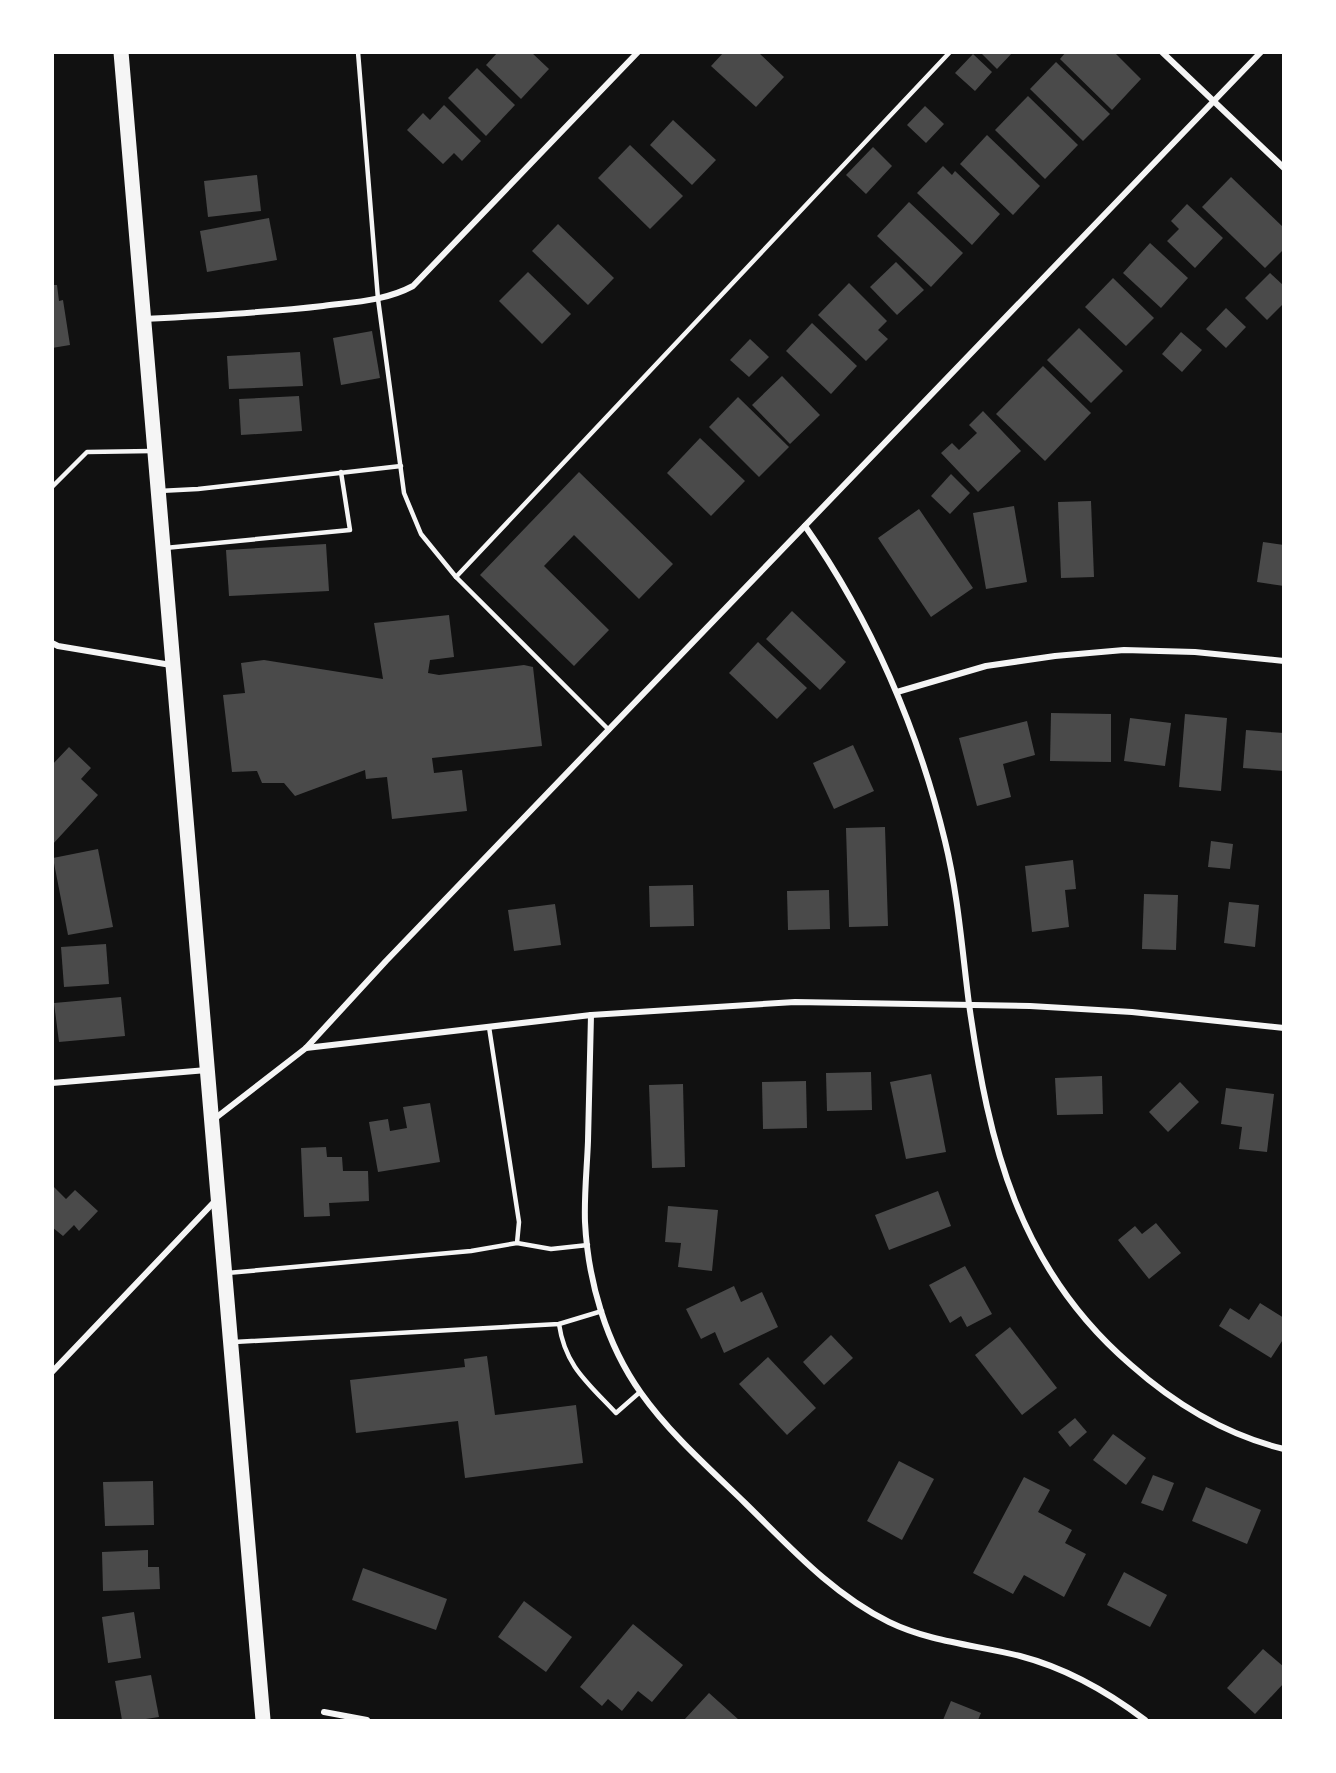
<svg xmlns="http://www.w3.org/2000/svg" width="1336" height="1773" font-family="'Roboto Serif',serif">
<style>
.building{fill:#4a4a4a}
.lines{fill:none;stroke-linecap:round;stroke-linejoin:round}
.service{stroke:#f5f5f5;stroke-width:4.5}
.minor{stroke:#f5f5f5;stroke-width:6}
.primary{stroke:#f5f5f5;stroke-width:15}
</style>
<rect width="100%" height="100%" fill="#111"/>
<g class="building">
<polygon points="498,52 531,52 549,69 521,99 486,65"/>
<polygon points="724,52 758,52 784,77 756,107 711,66"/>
<polygon points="980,52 1013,52 997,69"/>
<polygon points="1066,52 1114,52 1141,79 1112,110 1060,59"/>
<polygon points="973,54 992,72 975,91 955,73"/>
<polygon points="1056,62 1110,114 1083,141 1030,89"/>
<polygon points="477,68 515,105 486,136 448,98"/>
<polygon points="1028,96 1078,145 1045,179 995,130"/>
<polygon points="444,105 481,141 462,161 454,153 443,164 407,130 423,113 430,120"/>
<polygon points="925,106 944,124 926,143 907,125"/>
<polygon points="673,120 716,160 692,185 650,145"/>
<polygon points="987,135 1040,186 1013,215 960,164"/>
<polygon points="630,145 683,196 650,229 598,178"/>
<polygon points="873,147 892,166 866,194 846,175"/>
<polygon points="943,166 952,175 955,171 1000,214 972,245 917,193"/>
<polygon points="257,175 261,211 208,217 204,181"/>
<polygon points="1231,177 1284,228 1284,249 1265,268 1202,207"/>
<polygon points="909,202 963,253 931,287 877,236"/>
<polygon points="1187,204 1223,238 1195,268 1167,241 1179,229 1171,221"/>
<polygon points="269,218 277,260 207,272 200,231"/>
<polygon points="558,224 614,278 588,305 532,251"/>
<polygon points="1150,243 1188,278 1161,308 1123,273"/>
<polygon points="896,262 924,290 897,315 870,287"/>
<polygon points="528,272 571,314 542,344 499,301"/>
<polygon points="1270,273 1284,286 1284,303 1267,320 1245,298"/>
<polygon points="1113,278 1154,318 1126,346 1085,307"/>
<polygon points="849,283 887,321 878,330 888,339 866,361 818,315"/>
<polygon points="52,285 57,285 59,301 63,300 70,345 52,348"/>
<polygon points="1226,308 1246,327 1226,348 1206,329"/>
<polygon points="812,323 857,366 831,394 786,351"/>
<polygon points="1079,328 1123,371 1091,403 1047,360"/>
<polygon points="372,331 380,378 341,385 333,338"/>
<polygon points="1181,332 1202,350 1182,372 1162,354"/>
<polygon points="750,339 769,357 749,377 730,360"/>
<polygon points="300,352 303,386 229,389 227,356"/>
<polygon points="1043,366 1091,413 1045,461 996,414"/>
<polygon points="782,376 820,415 790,444 752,405"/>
<polygon points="299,396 302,431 241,435 239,399"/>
<polygon points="738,397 789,447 759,477 709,427"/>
<polygon points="983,411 1021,451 978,492 941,453 952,443 959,450 977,433 969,425"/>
<polygon points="700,438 745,481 711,516 667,473"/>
<polygon points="579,472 673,564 639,599 574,535 544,566 609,630 574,666 480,575"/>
<polygon points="951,474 970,493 950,514 931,496"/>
<polygon points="1091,501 1094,577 1061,578 1058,502"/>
<polygon points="1014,506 1027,582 986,589 973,513"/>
<polygon points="919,509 973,588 931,617 878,538"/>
<polygon points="1263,542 1284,545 1284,586 1257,582"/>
<polygon points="326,544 329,591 229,596 226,550"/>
<polygon points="792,611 846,662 820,690 766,639"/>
<polygon points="449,615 454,657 430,660 428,673 439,675 524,665 533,667 542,746 432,758 434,773 462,770 467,811 392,819 387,777 366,779 365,770 295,796 284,783 262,783 257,771 232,772 223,695 245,693 241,663 264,660 383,679 374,623"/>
<polygon points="758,642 807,688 777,719 729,673"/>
<polygon points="1051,713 1111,714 1111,762 1050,761"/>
<polygon points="1185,714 1227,718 1221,791 1179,787"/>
<polygon points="1130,718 1171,723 1165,766 1124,761"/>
<polygon points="1027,721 1035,755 1003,764 1011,797 977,806 959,738"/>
<polygon points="1246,730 1284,733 1284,771 1243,768"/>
<polygon points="853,745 874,791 834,809 813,763"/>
<polygon points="69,747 91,768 81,779 98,795 52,845 52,765"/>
<polygon points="885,827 888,926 849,927 846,828"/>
<polygon points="1211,841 1233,844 1230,869 1208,867"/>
<polygon points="98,849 113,927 68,935 53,858"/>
<polygon points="1073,860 1076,889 1065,890 1069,927 1032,932 1025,866"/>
<polygon points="693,885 694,926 650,927 649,886"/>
<polygon points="829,890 830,929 788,930 787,891"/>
<polygon points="1144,894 1178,895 1176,950 1142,949"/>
<polygon points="1229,902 1259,905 1255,947 1224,943"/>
<polygon points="555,904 561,945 514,951 508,910"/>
<polygon points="106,944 109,984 64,987 61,947"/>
<polygon points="121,997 125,1036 59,1042 54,1003"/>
<polygon points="871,1072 872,1110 827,1111 826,1073"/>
<polygon points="931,1074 946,1152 906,1159 890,1082"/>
<polygon points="1102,1076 1103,1114 1057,1115 1055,1078"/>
<polygon points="806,1081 807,1128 763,1129 762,1082"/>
<polygon points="1180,1082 1199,1102 1168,1132 1149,1112"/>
<polygon points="683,1084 685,1167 652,1168 649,1085"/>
<polygon points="1226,1088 1274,1094 1267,1152 1239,1149 1242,1127 1221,1124"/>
<polygon points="430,1103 440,1162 378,1172 369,1122 388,1119 390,1131 407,1128 403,1107"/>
<polygon points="326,1147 327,1157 342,1157 343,1171 368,1171 369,1201 329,1203 330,1216 304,1217 301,1148"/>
<polygon points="52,1185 66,1199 75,1190 98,1211 79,1231 74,1225 63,1236 52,1227"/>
<polygon points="938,1191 951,1226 889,1250 875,1215"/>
<polygon points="668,1206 718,1210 712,1271 678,1267 681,1243 665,1242"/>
<polygon points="1156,1223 1181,1253 1149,1279 1118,1240 1135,1226 1142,1234"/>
<polygon points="965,1266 992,1314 967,1327 961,1316 950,1323 929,1285"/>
<polygon points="734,1286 741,1302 762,1292 778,1327 724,1353 715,1332 701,1339 686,1309"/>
<polygon points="1260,1303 1284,1318 1284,1338 1271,1358 1219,1326 1230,1308 1249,1320"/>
<polygon points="1010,1327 1057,1388 1022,1415 975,1355"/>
<polygon points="831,1335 853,1358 824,1385 803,1362"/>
<polygon points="487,1356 495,1415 576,1405 583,1463 465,1478 458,1421 356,1433 350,1380 465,1367 464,1359"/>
<polygon points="768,1357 816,1408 787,1435 739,1384"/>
<polygon points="1075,1418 1087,1432 1070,1447 1058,1432"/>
<polygon points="1113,1434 1146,1458 1126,1485 1093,1460"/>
<polygon points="899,1461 934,1479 902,1540 867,1521"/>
<polygon points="1153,1475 1174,1483 1163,1511 1141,1503"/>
<polygon points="1024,1477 1050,1490 1038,1512 1072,1530 1065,1543 1086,1554 1064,1597 1024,1575 1013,1594 973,1573"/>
<polygon points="153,1481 154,1525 105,1526 103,1482"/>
<polygon points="1206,1487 1261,1510 1247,1544 1192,1521"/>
<polygon points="148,1550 148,1567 159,1567 160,1589 103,1591 102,1552"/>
<polygon points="363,1568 447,1599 436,1630 352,1600"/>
<polygon points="1124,1572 1167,1595 1150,1627 1107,1605"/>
<polygon points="524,1601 572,1637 546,1672 498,1637"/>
<polygon points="134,1612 141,1658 108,1663 102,1617"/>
<polygon points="633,1624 683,1665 652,1702 638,1691 622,1711 608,1699 602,1706 580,1687"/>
<polygon points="1263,1649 1284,1667 1284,1683 1255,1714 1227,1688"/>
<polygon points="151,1675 159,1717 139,1720 122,1720 115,1681"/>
<polygon points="709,1693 739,1720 684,1720"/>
<polygon points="951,1701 981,1713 978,1720 943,1720"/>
</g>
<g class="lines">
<g class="service">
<polyline points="358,52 378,299 404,493 421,534 456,577 609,730"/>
<polyline points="52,487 87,452 152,451"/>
<polyline points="159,491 198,489 401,466"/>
<polyline points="165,548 350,530 341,472"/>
<polyline points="456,577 950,52"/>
<polyline points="517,1243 551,1249 588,1245"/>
<polyline points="227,1273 471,1251 517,1243 519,1222 489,1027"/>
<path d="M 559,1324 C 565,1366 588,1383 616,1413 L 640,1392"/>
<polyline points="234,1342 559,1324 602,1311"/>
</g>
<g class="minor">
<polyline points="1162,52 1284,168"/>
<path d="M 143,319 C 203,316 263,313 323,306 C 354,302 385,301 413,286 L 638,52"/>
<path d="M 805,526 C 871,620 918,729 945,841 C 958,894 962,949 969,1004 C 989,1145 1018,1268 1131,1365 C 1175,1404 1226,1435 1284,1449"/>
<polyline points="52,643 58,646 171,665"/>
<polyline points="897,692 986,666 1055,656 1124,650 1195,652 1284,661"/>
<path d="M 591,1015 C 590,1057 589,1099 588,1141 C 587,1168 584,1195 585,1222 C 588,1281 606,1344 641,1393 C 670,1434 709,1468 745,1503 C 789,1546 832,1594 889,1622 C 930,1642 976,1645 1020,1656 C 1066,1668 1108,1692 1145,1720"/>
<polyline points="306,1048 591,1015 795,1002 1030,1006 1132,1012 1284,1028"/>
<polyline points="52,1083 207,1070"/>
<polyline points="213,1120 306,1048 386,961 1261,52"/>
<polyline points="52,1372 215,1201"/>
<polyline points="324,1712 367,1720"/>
</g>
<path class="primary" d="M 121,52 C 166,609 216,1164 263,1720"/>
</g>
<rect width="1336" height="1773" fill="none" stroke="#ffffff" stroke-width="108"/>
</svg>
